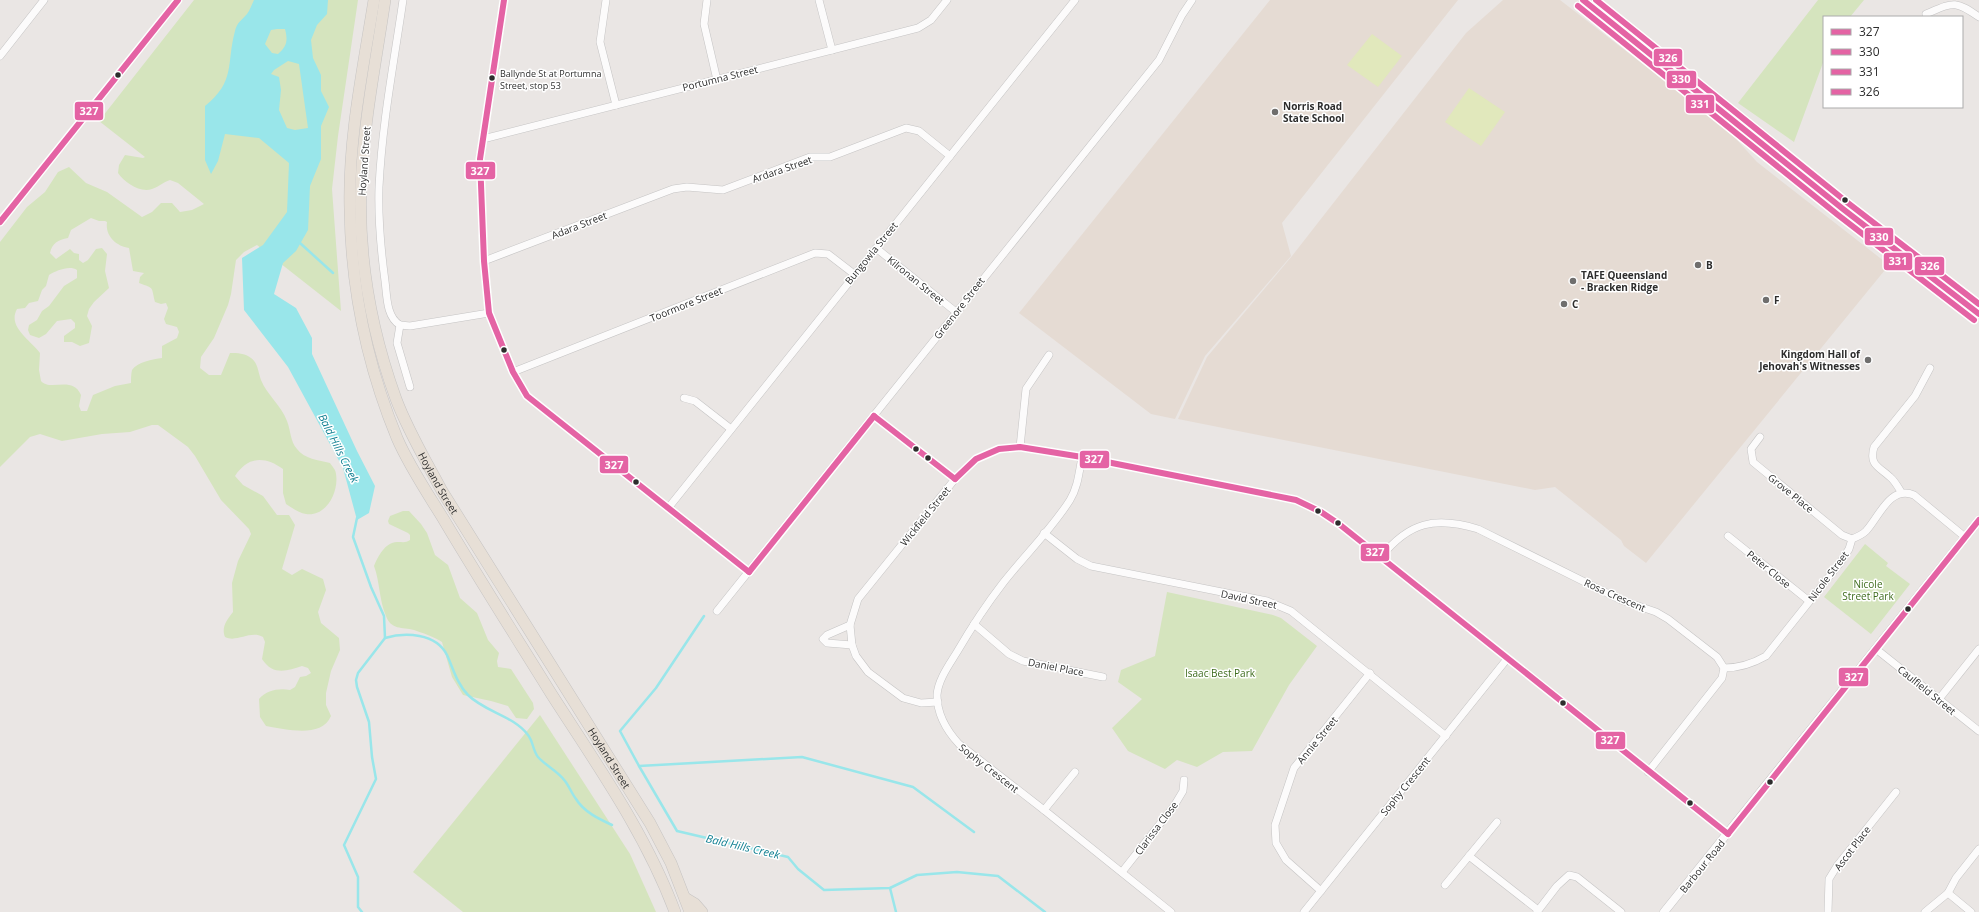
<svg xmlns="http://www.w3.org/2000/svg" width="1979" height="912" font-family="'Open Sans',sans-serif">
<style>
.education{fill:#e5dbd3}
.green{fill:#d5e4be;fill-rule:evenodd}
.pitch{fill:#e1e8bc}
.water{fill:#99e6ea;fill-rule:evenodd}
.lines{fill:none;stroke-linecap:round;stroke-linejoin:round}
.stream{stroke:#99e6ea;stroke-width:2.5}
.minor-casing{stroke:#c5c4c4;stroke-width:8}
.tertiary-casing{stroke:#c5c4c4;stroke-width:9}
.secondary-casing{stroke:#c5c4c4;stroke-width:10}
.primary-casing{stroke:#c6c4c3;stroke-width:12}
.minor{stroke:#fcfbfb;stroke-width:7}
.tertiary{stroke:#fcfbfb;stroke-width:8}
.secondary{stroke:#fcfbfb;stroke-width:9}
.primary{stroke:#e7dfd6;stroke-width:11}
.bus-1-casing{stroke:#fff;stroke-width:9}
.bus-2-casing{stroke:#fff;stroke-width:9}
.bus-3-casing{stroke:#fff;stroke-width:9}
.bus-4-casing{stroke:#fff;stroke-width:9}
.bus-1{stroke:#e463a4;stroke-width:6}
.bus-2{stroke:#e463a4;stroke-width:6}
.bus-3{stroke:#e463a4;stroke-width:6}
.bus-4{stroke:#e463a4;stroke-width:6}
.bus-dot{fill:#2d2d2d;stroke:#fff;stroke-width:1.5}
.poi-dot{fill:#6f6e6d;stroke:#fff;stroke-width:1.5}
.labels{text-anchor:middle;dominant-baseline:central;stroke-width:3;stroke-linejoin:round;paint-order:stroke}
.bus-label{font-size:9px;fill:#2d2d2d;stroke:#fff;text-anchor:start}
.street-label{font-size:10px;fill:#2d2d2d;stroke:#fff}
.poi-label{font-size:10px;font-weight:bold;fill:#2d2d2d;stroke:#fff;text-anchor:start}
.park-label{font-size:10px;fill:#3d6b1c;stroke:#fff}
.water-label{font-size:11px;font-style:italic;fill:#107f91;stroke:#fff}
.line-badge{stroke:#fff;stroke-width:1.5}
.badge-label{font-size:11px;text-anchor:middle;font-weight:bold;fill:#fff}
</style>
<rect width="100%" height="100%" fill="#eae6e4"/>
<g class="education">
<polygon points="1270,0 1458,0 1282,223 1291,256 1205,356 1175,419 1151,414 1019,313"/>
<polygon points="1503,0 1560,0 1728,130 1757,162 1889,265 1646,563 1624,546 1621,540 1555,487 1535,490 1178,419 1207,357 1292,256 1466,33"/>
</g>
<g class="green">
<path d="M 194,0 L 358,0 L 338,136 L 332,189 L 341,311 L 257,245 L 244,252 L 236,260 L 231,294 L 228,305 L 214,338 L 201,357 L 200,368 L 209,375 L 221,375 L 230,353 C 238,353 244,353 251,358 C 258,363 258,372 261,380 C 267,395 281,405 287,421 C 291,431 290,441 297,449 C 304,459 319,460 330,463 C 332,466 336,470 336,474 C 339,491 327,517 306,514 C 299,513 292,508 286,504 L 283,493 L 283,469 C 265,456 248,456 235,476 L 243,485 L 263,496 L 277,515 L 289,515 L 295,525 L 282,569 L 292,575 L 302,569 L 323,579 L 326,590 L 318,612 L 321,623 L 339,638 L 340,650 L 331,671 L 326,693 L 326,705 L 331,716 C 321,739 286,729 266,726 L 260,717 L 259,699 C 267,690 279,688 290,690 L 295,687 L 300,677 L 306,676 L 311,673 L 308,668 L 302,666 C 287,671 273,676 262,659 L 265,642 L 263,637 C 250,630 237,643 225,637 C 221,627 227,620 233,612 L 232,583 L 238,561 L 251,534 L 249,529 L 221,500 L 195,456 L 188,447 L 158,425 L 152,425 L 130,432 L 102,434 L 62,441 L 40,434 L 30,437 L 0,467 L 0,242 L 27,207 L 45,192 L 58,172 L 69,167 L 86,183 L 107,192 L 142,217 L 152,212 L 161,203 L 172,203 L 180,212 L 192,210 L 204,204 L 178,183 L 170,180 C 163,182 159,187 152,189 C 140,193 125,183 118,173 L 119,165 L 125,155 L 143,158 L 145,157 L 99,121 ZM 91,218 L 99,221 L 105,221 L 107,222 C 105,236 116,246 129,248 L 133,271 L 144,273 L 140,277 L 139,283 C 155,289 151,286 155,302 L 161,304 L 166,303 L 168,308 L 164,319 L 166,324 L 177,327 L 179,332 L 177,338 L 162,346 L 162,358 C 153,359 137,362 132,370 C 131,374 131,379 131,383 L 115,386 L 93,395 L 87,411 L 81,411 L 79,406 L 81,395 C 72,375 51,392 41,381 L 39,370 L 40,353 C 31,340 7,327 17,309 L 25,308 L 29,303 L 38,301 L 42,290 L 46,286 L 49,275 C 56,271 69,265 77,270 L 77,278 L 64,286 L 49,306 L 42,311 L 37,320 L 29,325 L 28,330 L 30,335 L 39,338 L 46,334 L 57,321 L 71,319 L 75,323 L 75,328 L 64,336 L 64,342 L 72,342 L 80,346 L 89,343 L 92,326 L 87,316 L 89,309 L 94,302 L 109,288 L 105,271 L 107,254 L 102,248 L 96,249 L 88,260 L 83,263 L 79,260 L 79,254 L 74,253 L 70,249 L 56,259 L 50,253 C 52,243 58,240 68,238 L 71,230 Z"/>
<polygon points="1818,0 1864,0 1850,17 1824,17 1824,60 1794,142 1738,103"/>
<path d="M 403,511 L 409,511 L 421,524 L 427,533 L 435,555 L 448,565 L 460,598 L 477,613 L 488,640 L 499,653 L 497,661 L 498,667 L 511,669 L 533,703 L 534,709 L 527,719 L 516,718 L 508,706 L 491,701 L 463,695 L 452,677 L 442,642 C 437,638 420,632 414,630 C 402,627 391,630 386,616 C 379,600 380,582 374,566 C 378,556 386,541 398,542 C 403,542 406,543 410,540 L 410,535 L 408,533 L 389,524 L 388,521 L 390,516 Z"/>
<polygon points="1865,544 1888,563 1886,566 1910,584 1871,634 1824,597"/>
<polygon points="1167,592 1273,615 1281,618 1317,646 1289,685 1252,751 1223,752 1197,767 1177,760 1165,769 1128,751 1112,728 1142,699 1118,682 1121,670 1155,656"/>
<polygon points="540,715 630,854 656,912 463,912 413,872"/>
</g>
<g class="pitch">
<polygon points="1372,34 1402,56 1378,87 1347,65"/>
<polygon points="1469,88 1505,112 1481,146 1445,122"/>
</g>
<path class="water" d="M 254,0 L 328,0 L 327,14 L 317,25 L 311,40 L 313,58 L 321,75 L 321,91 L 329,107 L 321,126 L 321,159 L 310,186 L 308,230 L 296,251 L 283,263 L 274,294 L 296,308 L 312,338 L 312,354 L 357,451 L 375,486 L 369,513 L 357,520 L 343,468 L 288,367 L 244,310 L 242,258 L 263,245 L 287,212 L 289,163 L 259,138 L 225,134 L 218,161 L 211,174 L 205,160 L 205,106 C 236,81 226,64 235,31 C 237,22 242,20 247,14 C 250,10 252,4 254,0 ZM 277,29 L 285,29 C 288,41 287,46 278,54 L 272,53 L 265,44 L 271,30 ZM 288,61 L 299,64 L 308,128 L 295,130 L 287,128 L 279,110 L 281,90 L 279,77 L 271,74 L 274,70 Z"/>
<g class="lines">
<g class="stream">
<polyline points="300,243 333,273"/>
<path d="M 357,518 L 353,537 L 371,587 L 384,616 L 385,638 C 405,632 436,633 447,655 C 453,668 457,684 468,695 C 485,712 514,716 528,735 C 533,741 533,751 538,757 C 546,766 558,771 565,781 C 569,786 572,794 576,799 C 584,812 599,819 612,825"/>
<polyline points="704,616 656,688 620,731 639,766 677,831 788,857 798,869 824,890 890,888 917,875 957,872 998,876 1045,912"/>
<polyline points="639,766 802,757 913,787 974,832"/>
<polyline points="890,888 896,912"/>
<polyline points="362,912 358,907 358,877 344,845 376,779 372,757 369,722 357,687 356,680 358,673 385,638"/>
</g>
<g class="minor-casing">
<g id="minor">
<path d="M 403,0 C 394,62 382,124 379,187 C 378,218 381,251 385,281 C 387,295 386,317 400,325 L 397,343 L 410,387"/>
<polyline points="504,0 480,159 484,261 489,313 513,372 527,396 749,572"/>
<polyline points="606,0 600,42 616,105"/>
<polyline points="707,0 704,24 717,80"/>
<polyline points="819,0 832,50"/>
<path d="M 1926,14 C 1954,2 1955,0 1979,17"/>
<polyline points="0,56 44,0"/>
<polyline points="483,139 918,28 931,20 947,0"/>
<polyline points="0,222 178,0"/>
<polyline points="876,248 956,312"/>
<polyline points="484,261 673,189 687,187 723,190 810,157 830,157 906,128 919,131 950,156"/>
<polyline points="400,325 410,326 489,313"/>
<polyline points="513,372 815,253 828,254 854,274"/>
<polyline points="684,398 695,401 731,429"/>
<polyline points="874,416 955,479"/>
<polyline points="1760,437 1751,449 1753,462 1842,535 1852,539"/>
<polyline points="1020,447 1026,389 1049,355"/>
<path d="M 1082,457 C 1079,472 1078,487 1070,500 C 1051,530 1024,556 1003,583 C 986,605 971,628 957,652 C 949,665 938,680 937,695 C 937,714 947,731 959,744 L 1044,810 L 1171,912"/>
<path d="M 1901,492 C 1898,487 1895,481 1890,477 C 1878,466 1869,465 1874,447 L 1915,396 L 1930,368"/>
<polyline points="669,507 1075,0"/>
<polyline points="1044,533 1077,559 1091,566 1267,601 1291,611 1446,736"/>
<polyline points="1728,536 1809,601"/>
<path d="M 1381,557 C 1409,522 1435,516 1478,529 L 1621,600 L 1656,612 L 1668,619 L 1717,657 L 1724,668 L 1722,678 L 1648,772"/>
<polyline points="717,611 1159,60 1182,15 1192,0"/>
<polyline points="974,624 1009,654 1023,661 1103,677"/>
<polyline points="850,625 827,635 823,639 827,643 852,645"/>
<polyline points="1876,649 1979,731"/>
<path d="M 1724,668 C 1740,668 1752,664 1766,656 L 1840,563 L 1849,549 L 1852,539 C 1857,537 1862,535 1866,531 C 1879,517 1890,485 1914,495 L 1965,537"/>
<polyline points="1939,699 1979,649"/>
<polyline points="938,702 921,703 903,698 868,672 856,656 852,645 850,625 858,599 955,479 976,459 999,449 1020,447 1082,457 1296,500 1321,512 1339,524 1728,834"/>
<polyline points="1044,810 1075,772"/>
<polyline points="1469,856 1497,822"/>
<polyline points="1122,872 1174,806 1183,791 1184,780"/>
<polyline points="1445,885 1469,856 1538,910"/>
<polyline points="1321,891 1286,860 1276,843 1275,825 1294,768 1370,673"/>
<polyline points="1948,893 1971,912"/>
<polyline points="1304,912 1507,659"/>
<polyline points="1537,912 1557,886 1569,875 1577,877 1621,912"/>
<polyline points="1828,912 1829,879 1837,866 1896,792"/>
<polyline points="1925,912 1948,893 1956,878 1979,849"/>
</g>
</g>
<g class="tertiary-casing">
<polyline id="tertiary" points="1664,912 1979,520"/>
</g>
<g class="secondary-casing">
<polyline id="secondary" points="1583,0 1843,209 1979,314"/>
</g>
<g class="primary-casing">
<g id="primary">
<path d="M 374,0 C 363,69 348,139 350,209 C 351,287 367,365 397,438 C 409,466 428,494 444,520 C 479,579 516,637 552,695 C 597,765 646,834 675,912"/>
<path id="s1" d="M 385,0 C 376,61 364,121 361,183 C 358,256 371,330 396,399 C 408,431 426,461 442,491 L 650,823 L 671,863 L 690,912"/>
<polyline points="685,898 695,904 702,912"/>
</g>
</g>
<use href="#minor" class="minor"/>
<use href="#tertiary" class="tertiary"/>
<use href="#secondary" class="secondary"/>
<use href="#primary" class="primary"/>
<g class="bus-1-casing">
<g id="bus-1">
<polyline points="504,0 480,159 484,261 489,313 513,372 527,396 749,572"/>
<polyline points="0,222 178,0"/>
<polyline points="874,416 955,479"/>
<polyline points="955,479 976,459 999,449 1020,447 1082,457 1296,500 1321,512 1339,524 1728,834"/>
<polyline points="749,572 874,416"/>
<polyline points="1728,834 1979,520"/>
</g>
</g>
<g class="bus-2-casing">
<polyline id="bus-2" points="1583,0 1843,209 1979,314"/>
</g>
<g class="bus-3-casing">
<polyline id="bus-3" points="1578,6 1838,215 1974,320"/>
</g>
<g class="bus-4-casing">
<polyline id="bus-4" points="1596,0 1848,203 1979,304"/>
</g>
<use href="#bus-1" class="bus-1"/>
<use href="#bus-2" class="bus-2"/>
<use href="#bus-3" class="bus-3"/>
<use href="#bus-4" class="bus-4"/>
</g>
<g class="bus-dot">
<circle cx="118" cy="75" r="3.5"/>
<circle cx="492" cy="78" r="3.5"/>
<circle cx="1845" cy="200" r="3.5"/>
<circle cx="504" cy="350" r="3.5"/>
<circle cx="916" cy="449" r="3.5"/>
<circle cx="928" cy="458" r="3.5"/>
<circle cx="636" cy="482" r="3.5"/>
<circle cx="1318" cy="511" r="3.5"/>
<circle cx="1338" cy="523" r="3.5"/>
<circle cx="1908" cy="609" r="3.5"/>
<circle cx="1563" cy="703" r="3.5"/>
<circle cx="1770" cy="782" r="3.5"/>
<circle cx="1690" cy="803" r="3.5"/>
</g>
<g class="poi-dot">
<circle cx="1275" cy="112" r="4"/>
<circle cx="1698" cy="265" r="4"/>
<circle cx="1573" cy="281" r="4"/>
<circle cx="1766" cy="300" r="4"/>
<circle cx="1564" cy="304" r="4"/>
<circle cx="1868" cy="360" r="4"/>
</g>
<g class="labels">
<g class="bus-label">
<text x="500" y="73">Ballynde St at Portumna<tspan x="500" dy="12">Street, stop 53</tspan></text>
</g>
<g class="street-label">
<text transform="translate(720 78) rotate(-14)">Portumna Street</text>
<text transform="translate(364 161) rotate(-86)">Hoyland Street</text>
<text transform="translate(782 169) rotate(-19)">Ardara Street</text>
<text transform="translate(579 225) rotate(-21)">Adara Street</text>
<text transform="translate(871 253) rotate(-51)">Bungowla Street</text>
<text transform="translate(916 280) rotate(39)">Kilronan Street</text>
<text transform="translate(686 304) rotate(-22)">Toormore Street</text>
<text transform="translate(959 308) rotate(-52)">Greenore Street</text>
<text stroke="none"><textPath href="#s1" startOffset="499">Hoyland Street</textPath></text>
<text transform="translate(1791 493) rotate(39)">Grove Place</text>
<text transform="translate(925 516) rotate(-51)">Wickfield Street</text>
<text transform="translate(1769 569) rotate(39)">Peter Close</text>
<text transform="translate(1828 576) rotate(-53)">Nicole Street</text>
<text transform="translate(1615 595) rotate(24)">Rosa Crescent</text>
<text transform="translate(1249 599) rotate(12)">David Street</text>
<text transform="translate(1056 667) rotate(11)">Daniel Place</text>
<text transform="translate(1927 690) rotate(39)">Caulfield Street</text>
<text transform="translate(1317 740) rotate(-51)">Annie Street</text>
<text stroke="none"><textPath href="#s1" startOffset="823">Hoyland Street</textPath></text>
<text transform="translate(989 768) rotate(38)">Sophy Crescent</text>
<text transform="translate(1405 786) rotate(-51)">Sophy Crescent</text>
<text transform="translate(1156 828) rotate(-53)">Clarissa Close</text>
<text transform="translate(1852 848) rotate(-53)">Ascot Place</text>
<text transform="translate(1702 866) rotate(-51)">Barbour Road</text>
</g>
<g class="poi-label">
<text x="1283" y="106">Norris Road<tspan x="1283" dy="12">State School</tspan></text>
<text x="1706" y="265">B</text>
<text x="1581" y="275">TAFE Queensland<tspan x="1581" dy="12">- Bracken Ridge</tspan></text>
<text x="1774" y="300">F</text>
<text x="1572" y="304">C</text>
<text x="1860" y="354" text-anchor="end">Kingdom Hall of<tspan x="1860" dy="12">Jehovah's Witnesses</tspan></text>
</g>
<g class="park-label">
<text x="1868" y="584">Nicole<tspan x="1868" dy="12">Street Park</tspan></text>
<text x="1220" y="673">Isaac Best Park</text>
</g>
<g class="water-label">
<text transform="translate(339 448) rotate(63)">Bald Hills Creek</text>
<text transform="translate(743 846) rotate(13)">Bald Hills Creek</text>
</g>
</g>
<g class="line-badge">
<rect x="1653" y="48" width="30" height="19" rx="4" fill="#e463a4"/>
<rect x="1666" y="70" width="31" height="19" rx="4" fill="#e463a4"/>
<rect x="1685" y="94" width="30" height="20" rx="4" fill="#e463a4"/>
<rect x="74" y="101" width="30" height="20" rx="4" fill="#e463a4"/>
<rect x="465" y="161" width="31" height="19" rx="4" fill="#e463a4"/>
<rect x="1864" y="227" width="30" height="19" rx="4" fill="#e463a4"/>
<rect x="1883" y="252" width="30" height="19" rx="4" fill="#e463a4"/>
<rect x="1914" y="256" width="31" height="20" rx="4" fill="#e463a4"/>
<rect x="1079" y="450" width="31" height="19" rx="4" fill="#e463a4"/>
<rect x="599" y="455" width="30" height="19" rx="4" fill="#e463a4"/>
<rect x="1360" y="543" width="30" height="19" rx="4" fill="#e463a4"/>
<rect x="1838" y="667" width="31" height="20" rx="4" fill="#e463a4"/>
<rect x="1595" y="731" width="31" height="19" rx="4" fill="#e463a4"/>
</g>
<g class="badge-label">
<text x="1668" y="62">326</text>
<text x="1681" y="83">330</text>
<text x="1700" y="108">331</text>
<text x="89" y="115">327</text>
<text x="480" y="175">327</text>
<text x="1879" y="241">330</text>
<text x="1898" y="265">331</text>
<text x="1930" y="270">326</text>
<text x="1094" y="463">327</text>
<text x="614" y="469">327</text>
<text x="1375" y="556">327</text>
<text x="1854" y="681">327</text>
<text x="1610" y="744">327</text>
</g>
<rect x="1823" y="16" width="140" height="92" fill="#ffffff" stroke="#ababab"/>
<rect x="1831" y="29" width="20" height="6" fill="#e463a4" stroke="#ababab"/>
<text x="1859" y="36" font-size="12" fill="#2d2d2d">327</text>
<rect x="1831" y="49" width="20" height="6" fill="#e463a4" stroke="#ababab"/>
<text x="1859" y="56" font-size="12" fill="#2d2d2d">330</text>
<rect x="1831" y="69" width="20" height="6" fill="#e463a4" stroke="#ababab"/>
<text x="1859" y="76" font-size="12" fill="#2d2d2d">331</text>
<rect x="1831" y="89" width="20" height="6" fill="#e463a4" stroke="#ababab"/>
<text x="1859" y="96" font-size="12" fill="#2d2d2d">326</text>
</svg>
